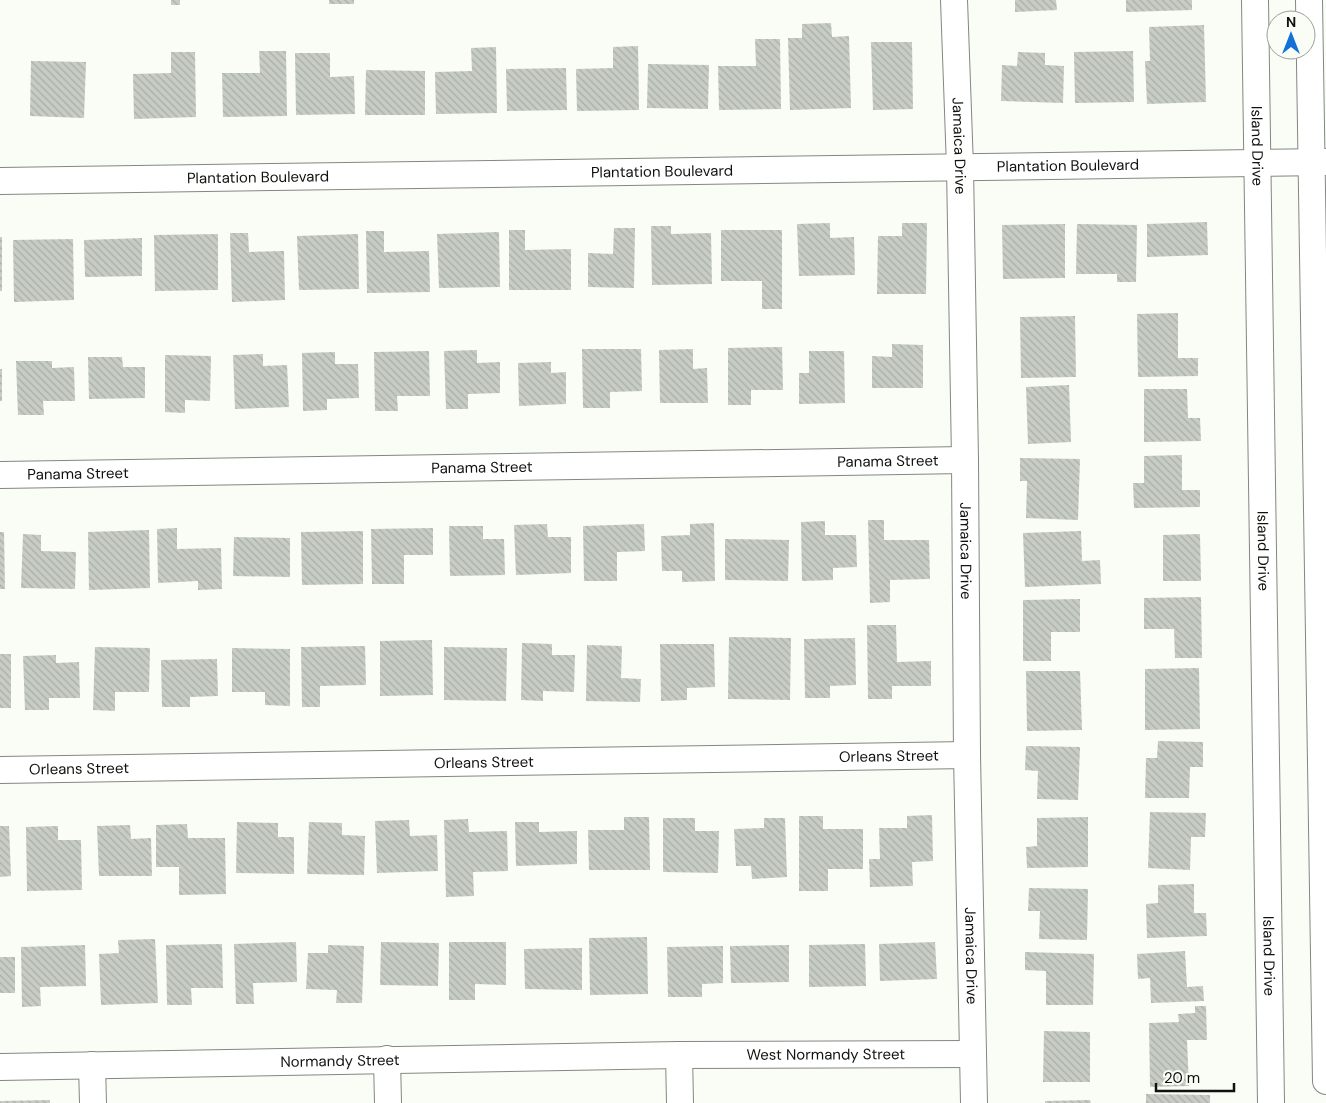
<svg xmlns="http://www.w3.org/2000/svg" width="1326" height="1103" font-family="'DM Sans',sans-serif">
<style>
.building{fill:url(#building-back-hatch)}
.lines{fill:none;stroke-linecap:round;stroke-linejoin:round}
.minor-casing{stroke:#838781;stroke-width:28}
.minor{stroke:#fff;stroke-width:26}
.labels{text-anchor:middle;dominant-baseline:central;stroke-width:4.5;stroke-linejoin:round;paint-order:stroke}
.street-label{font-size:15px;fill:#10120f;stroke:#f9fdf6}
</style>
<defs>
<pattern id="building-back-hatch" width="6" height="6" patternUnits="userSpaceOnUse" patternTransform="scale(1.25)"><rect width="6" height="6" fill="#c7ccc5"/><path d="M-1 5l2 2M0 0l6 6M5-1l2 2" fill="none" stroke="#aaaea8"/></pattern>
</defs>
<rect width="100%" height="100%" fill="#f9fdf6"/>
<g class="building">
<rect x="171" y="0" width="9" height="5"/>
<rect x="329" y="0" width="25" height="4"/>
<polygon points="1015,0 1056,0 1057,10 1015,12"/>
<polygon points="1126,0 1192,0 1192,10 1126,12"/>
<polygon points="831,23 832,37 849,36 851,108 790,110 788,38 802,38 802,24"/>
<polygon points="1204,25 1206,102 1147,104 1145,61 1150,61 1149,27"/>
<polygon points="755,39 780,39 781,109 719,110 718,66 756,66"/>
<polygon points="871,42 912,42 913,109 873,110"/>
<polygon points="638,46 639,110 577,111 576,69 613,68 613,47"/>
<polygon points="496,47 497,113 436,114 435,72 472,71 471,48"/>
<polygon points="259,51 286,51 287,116 223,117 222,73 260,73"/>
<polygon points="1133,51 1134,102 1075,103 1074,52"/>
<polygon points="171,52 195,52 196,117 134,119 133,74 171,73"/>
<polygon points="1018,52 1045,53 1045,65 1064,66 1063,103 1001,101 1002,65 1017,66"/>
<polygon points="295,53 330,53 330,77 354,76 355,114 296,115"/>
<polygon points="31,61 86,62 84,118 30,116"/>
<polygon points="648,64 709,65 708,109 647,108"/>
<polygon points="566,68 567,110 507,111 506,69"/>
<polygon points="366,70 425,71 425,115 365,115"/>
<polygon points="1207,222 1208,255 1147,257 1147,224"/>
<polygon points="830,223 830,238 854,237 855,275 799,276 797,224"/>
<polygon points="902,223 927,223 926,294 877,294 878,236 902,236"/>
<polygon points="1065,224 1065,278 1003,279 1002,225"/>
<polygon points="1077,224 1137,225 1136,282 1117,282 1117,274 1076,274"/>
<polygon points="651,226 671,226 671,234 711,233 712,284 652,285"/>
<polygon points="614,228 635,228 634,288 588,287 588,253 613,254"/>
<polygon points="509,230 525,230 525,250 571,249 571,290 509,290"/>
<polygon points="721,230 782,230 782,309 762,309 762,281 721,281"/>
<polygon points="366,231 384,231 384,252 429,251 430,292 367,293"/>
<polygon points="499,232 500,287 439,288 437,234"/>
<polygon points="230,233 248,233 249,252 284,251 285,300 232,302"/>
<polygon points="218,234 218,290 155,291 154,235"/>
<polygon points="358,234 359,289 299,290 297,236"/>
<rect x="0" y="237" width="2" height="54"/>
<polygon points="142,238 142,276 85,277 84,240"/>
<polygon points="73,239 74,300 14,302 13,240"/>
<polygon points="1178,313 1178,358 1198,358 1198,376 1138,377 1137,314"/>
<polygon points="1075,316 1076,377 1021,378 1020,317"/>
<polygon points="892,344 923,345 923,388 872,388 872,356 892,357"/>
<polygon points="782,347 783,390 751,390 751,405 728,405 728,348"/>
<polygon points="582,349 641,349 642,391 610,392 610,408 583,408"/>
<polygon points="693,349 693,369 707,368 708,403 660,403 659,350"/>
<polygon points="477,350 477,363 500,362 500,393 468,394 468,409 446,409 444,351"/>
<polygon points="429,351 430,396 397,396 398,411 375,411 374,352"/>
<polygon points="809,351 844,351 845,403 799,404 799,373 809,373"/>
<polygon points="335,352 335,364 358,364 359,398 327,399 327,410 303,411 302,353"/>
<polygon points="263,354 263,366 287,365 289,407 235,409 233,355"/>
<polygon points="165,355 211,356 210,401 185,400 185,413 165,412"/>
<polygon points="88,357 122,357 123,367 145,367 145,398 89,399"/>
<polygon points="16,361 52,361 52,368 74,367 75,401 43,401 44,415 18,415"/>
<polygon points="551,362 551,373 566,372 566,404 519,406 518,363"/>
<rect x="0" y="369" width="2" height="32"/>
<polygon points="1069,385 1071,442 1028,444 1026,387"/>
<polygon points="1144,389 1187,389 1188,418 1200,418 1201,441 1144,442"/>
<polygon points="1182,455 1182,490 1200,490 1200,507 1134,508 1133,483 1144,483 1144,456"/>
<polygon points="1020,458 1080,459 1078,520 1026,518 1027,481 1020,481"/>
<polygon points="868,520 884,520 884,540 929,540 930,579 890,580 890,602 870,603"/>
<polygon points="825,521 825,535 856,535 857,567 833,568 833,580 802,581 801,522"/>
<polygon points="714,523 715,581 682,582 682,571 662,571 661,536 690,535 690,524"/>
<polygon points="547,524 548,537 571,537 571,573 516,575 514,525"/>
<polygon points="644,524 645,551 617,552 617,581 584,581 583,526"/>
<polygon points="449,526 483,526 483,539 504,539 505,575 450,576"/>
<polygon points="177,528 177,549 221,548 222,589 198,590 198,581 158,583 157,529"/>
<polygon points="433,528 433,555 404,555 404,584 372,584 371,529"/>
<polygon points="149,530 150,588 89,590 88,532"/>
<polygon points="363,531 363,584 302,585 301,532"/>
<polygon points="1081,531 1082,561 1100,560 1101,584 1025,587 1023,533"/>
<polygon points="0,532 4,532 5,589 0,589"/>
<polygon points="23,534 41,535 41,551 76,552 75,589 21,588"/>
<polygon points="1200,534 1201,581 1163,581 1163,535"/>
<polygon points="234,537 290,538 290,577 233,576"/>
<polygon points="725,539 789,540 788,581 725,580"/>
<polygon points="1201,597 1202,658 1175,658 1174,629 1144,629 1144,598"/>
<polygon points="1080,599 1080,632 1051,632 1051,661 1023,661 1023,600"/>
<polygon points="867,625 896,625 897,662 931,661 931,686 892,686 892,699 868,699"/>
<polygon points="729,637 791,638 790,700 728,699"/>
<polygon points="855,638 856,685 830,686 830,698 805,698 804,639"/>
<polygon points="432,640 433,695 380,696 380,641"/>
<polygon points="522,643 552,644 552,655 575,655 574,692 543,691 543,701 521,700"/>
<polygon points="660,644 714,644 715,687 687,688 687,700 661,701"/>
<polygon points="587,645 622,646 621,678 641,679 640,702 586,701"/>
<polygon points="365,646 366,685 320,686 320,707 302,707 301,647"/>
<polygon points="95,647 150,648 149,692 115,692 115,711 93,710"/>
<polygon points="444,647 507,648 506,701 444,700"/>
<polygon points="232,648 290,649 290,706 265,705 265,692 232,692"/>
<rect x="0" y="654" width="11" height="54"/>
<polygon points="56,655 56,663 79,662 80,698 49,698 49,710 25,710 23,656"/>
<polygon points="217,659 218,696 190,697 190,707 162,707 161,660"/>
<polygon points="1199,668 1200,729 1145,730 1145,669"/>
<polygon points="1026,671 1080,671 1082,730 1027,731"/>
<polygon points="1158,741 1203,742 1203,767 1190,767 1189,798 1145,798 1146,758 1157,758"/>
<polygon points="1026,746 1080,747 1078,800 1037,799 1038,771 1025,770"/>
<polygon points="1150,812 1206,813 1205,837 1191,837 1190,870 1148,868"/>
<polygon points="932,815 933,861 912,862 913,886 870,887 869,859 880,859 879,828 907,828 907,816"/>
<polygon points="799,816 823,816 823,829 863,829 863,869 828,869 828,891 799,891"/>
<polygon points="624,817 649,817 650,870 589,870 588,830 624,830"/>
<polygon points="1088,817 1088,867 1027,868 1026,847 1037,846 1037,818"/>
<polygon points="663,818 695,818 695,831 719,831 718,873 663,872"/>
<polygon points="764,818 785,818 787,877 752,879 751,866 736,866 734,829 764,828"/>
<polygon points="468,819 469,832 507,831 508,871 473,872 474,896 446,897 444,820"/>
<polygon points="409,820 410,836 437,835 438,871 377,873 375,821"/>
<polygon points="237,822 278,823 278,837 294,837 294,874 236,873"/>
<polygon points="309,822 342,823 342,835 365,836 364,875 307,874"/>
<polygon points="515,822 539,822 539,832 577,831 577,864 516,866"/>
<polygon points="187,824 188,838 225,838 226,894 179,895 179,867 156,867 156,825"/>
<polygon points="130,825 131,839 151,838 152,876 99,876 97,826"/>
<polygon points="0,826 9,826 11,876 0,877"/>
<polygon points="58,826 58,840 81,840 82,890 27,891 26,827"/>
<polygon points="1194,884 1194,913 1206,913 1207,936 1147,938 1146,904 1158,903 1158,885"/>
<polygon points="1029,888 1088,889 1087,940 1039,939 1040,911 1028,911"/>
<polygon points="647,937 648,994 590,995 589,938"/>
<polygon points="155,939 158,1003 101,1005 99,954 119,953 118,940"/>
<polygon points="296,942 297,982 253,983 254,1004 236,1004 234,944"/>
<polygon points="381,942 439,943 438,986 380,985"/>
<polygon points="449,942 506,942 506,985 475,984 475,1000 449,1000"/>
<polygon points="935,942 937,979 880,981 879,944"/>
<polygon points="222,944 223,988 191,988 192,1005 167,1005 166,945"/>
<polygon points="865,944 866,986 809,987 809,945"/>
<polygon points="85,945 86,986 40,987 41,1006 22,1007 21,947"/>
<polygon points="328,945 364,946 362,1003 336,1003 337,990 306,989 308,953 328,953"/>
<polygon points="789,945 789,982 731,983 730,946"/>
<polygon points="723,946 723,983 702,984 702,997 668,997 667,947"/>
<polygon points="582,948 582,990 525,989 524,949"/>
<polygon points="1185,951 1187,987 1203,986 1204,1001 1151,1003 1150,978 1138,979 1137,954"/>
<polygon points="1025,952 1094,954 1093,1005 1046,1005 1046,971 1025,970"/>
<rect x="0" y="957" width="15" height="36"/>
<polygon points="1195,1006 1206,1006 1207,1040 1187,1040 1189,1086 1150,1087 1149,1023 1179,1022 1178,1014 1195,1013"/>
<polygon points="1044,1031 1090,1032 1090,1082 1043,1082"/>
<polygon points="1146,1094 1210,1095 1210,1103 1146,1103"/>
<polygon points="50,1100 50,1103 0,1103 0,1101"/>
<polygon points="1090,1100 1091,1103 1045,1103 1045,1101"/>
</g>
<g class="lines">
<g class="minor-casing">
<g id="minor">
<path id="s1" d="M 954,0 L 960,167 L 965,460 L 967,755 L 974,1103"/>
<path id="s2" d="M 1255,0 L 1271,1103"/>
<polyline points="1309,0 1326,1081"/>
<path id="s3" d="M 0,181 L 1326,162"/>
<path id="s4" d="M 0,475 L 965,460"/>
<path id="s5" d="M 0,770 L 967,755"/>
<polyline points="679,1055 680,1103"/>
<polyline points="387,1059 388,1103"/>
<polyline points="92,1065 93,1103"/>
<path id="s6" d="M 0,1067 L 679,1055 L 973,1054"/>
</g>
</g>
<use href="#minor" class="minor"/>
</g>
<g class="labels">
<g class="street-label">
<text stroke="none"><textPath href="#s1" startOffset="146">Jamaica Drive</textPath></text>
<text stroke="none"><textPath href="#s2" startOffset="146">Island Drive</textPath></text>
<text stroke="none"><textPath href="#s3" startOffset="1068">Plantation Boulevard</textPath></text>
<text stroke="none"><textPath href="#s3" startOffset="662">Plantation Boulevard</textPath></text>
<text stroke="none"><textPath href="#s3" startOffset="258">Plantation Boulevard</textPath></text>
<text stroke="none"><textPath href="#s4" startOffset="888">Panama Street</textPath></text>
<text stroke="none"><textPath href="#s4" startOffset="482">Panama Street</textPath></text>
<text stroke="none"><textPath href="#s4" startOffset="78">Panama Street</textPath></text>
<text stroke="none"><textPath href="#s1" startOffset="551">Jamaica Drive</textPath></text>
<text stroke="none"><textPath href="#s2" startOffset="551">Island Drive</textPath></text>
<text stroke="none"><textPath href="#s5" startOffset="889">Orleans Street</textPath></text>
<text stroke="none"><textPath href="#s5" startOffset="484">Orleans Street</textPath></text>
<text stroke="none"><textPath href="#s5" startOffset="79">Orleans Street</textPath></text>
<text stroke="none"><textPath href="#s1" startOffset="956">Jamaica Drive</textPath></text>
<text stroke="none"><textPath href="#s2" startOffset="956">Island Drive</textPath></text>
<text stroke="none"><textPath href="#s6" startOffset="826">West Normandy Street</textPath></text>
<text stroke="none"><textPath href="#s6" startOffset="340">Normandy Street</textPath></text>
</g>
</g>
<g transform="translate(1291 35)"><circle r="24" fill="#f9fdf6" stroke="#9c9f9a"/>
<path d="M0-4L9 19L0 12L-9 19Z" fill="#1170d9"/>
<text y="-8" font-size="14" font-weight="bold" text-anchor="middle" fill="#10120f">N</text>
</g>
<path d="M1156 1083v8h78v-8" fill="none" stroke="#10120f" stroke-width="2.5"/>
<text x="1164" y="1083" font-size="15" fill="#10120f" stroke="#f9fdf6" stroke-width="4" paint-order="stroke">20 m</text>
</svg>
